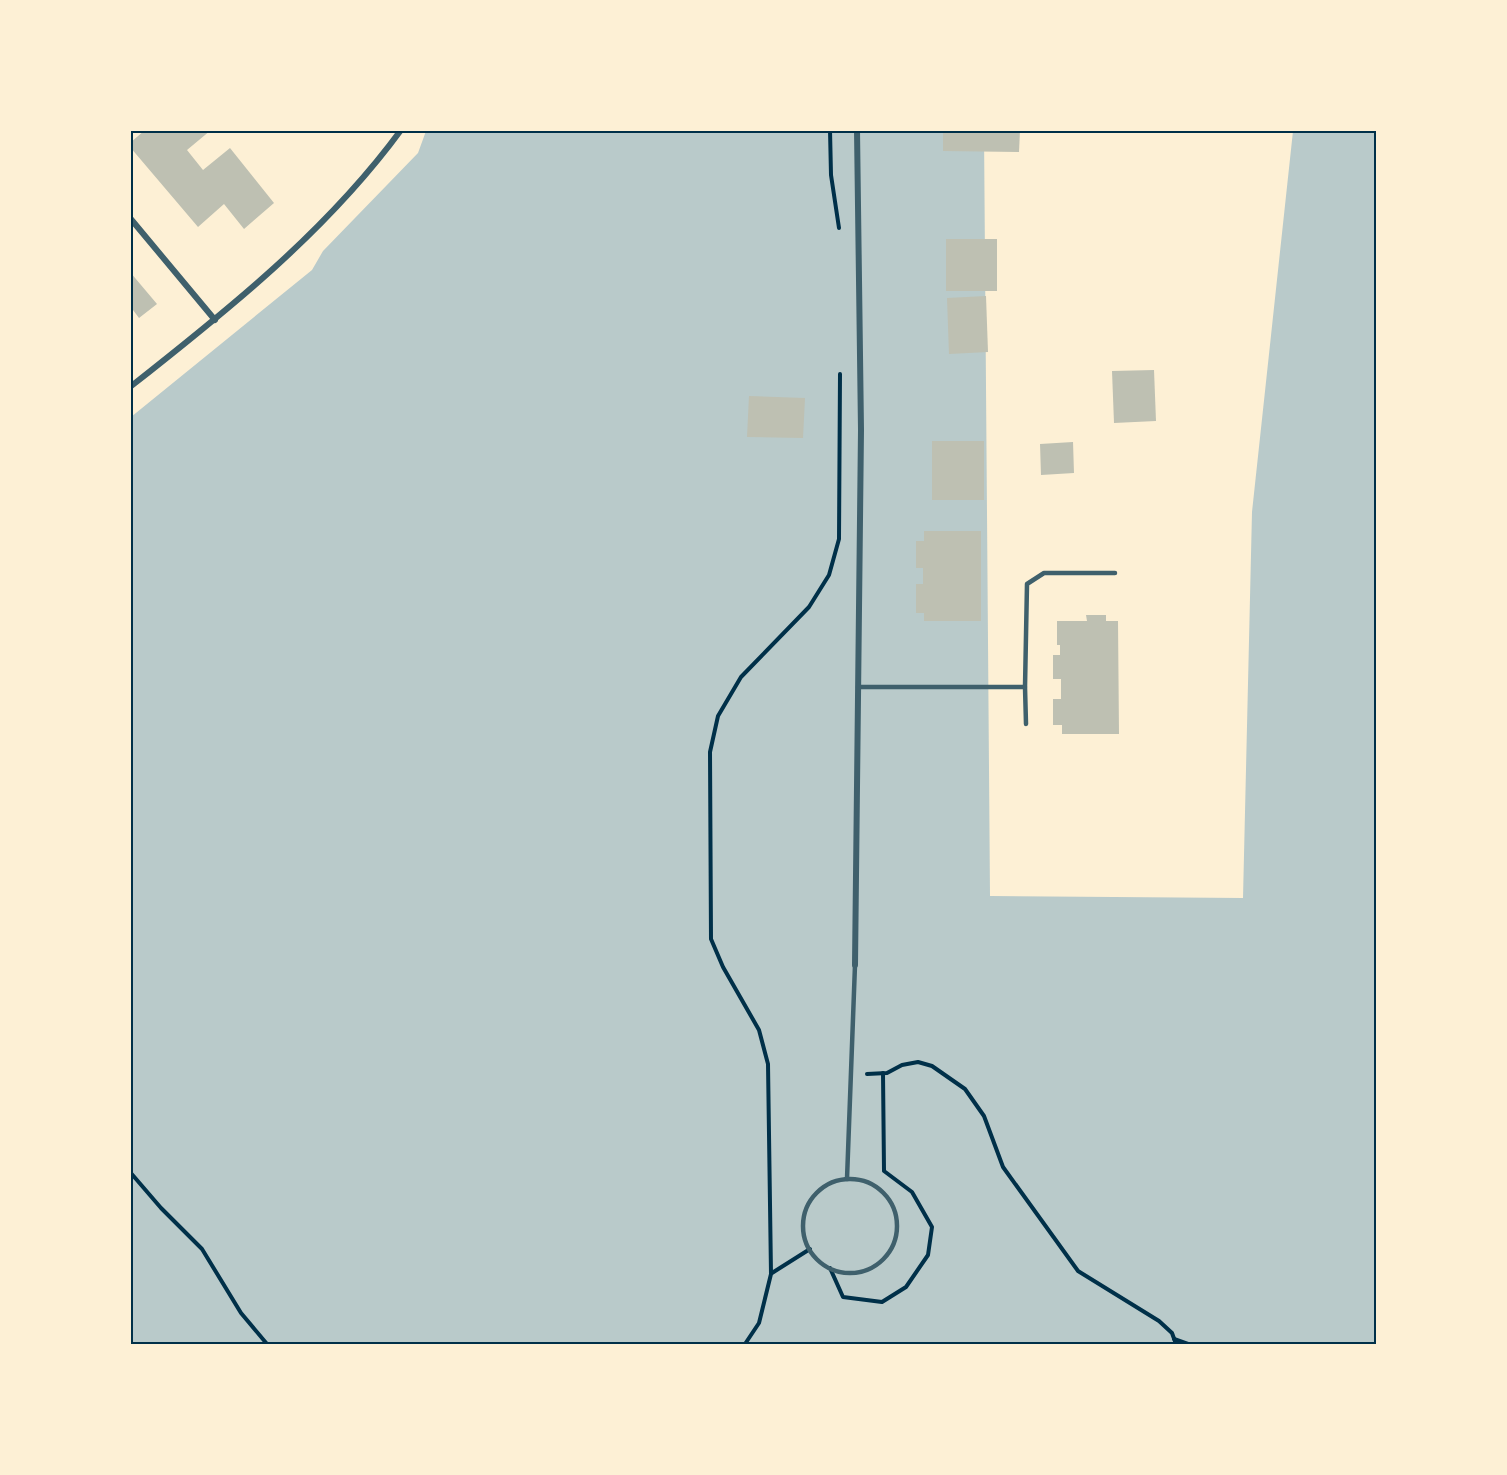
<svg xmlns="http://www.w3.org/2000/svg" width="1507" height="1475" font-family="Signika,sans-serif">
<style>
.green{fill:#b9caca}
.building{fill:#bec0b2}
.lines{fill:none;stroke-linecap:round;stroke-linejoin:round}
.path{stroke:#003049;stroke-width:4}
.service{stroke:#3f606c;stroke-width:4.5}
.minor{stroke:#3f606c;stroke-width:6}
.neatline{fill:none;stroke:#003049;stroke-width:2}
</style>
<rect width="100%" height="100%" fill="#fdf0d5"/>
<polygon class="green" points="426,131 984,131 990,896 1243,898 1252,512 1293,131 1376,131 1376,1344 131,1344 131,417 312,270 323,251 418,153"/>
<g class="building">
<polygon points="145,130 211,130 187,150 203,170 230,148 274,203 244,229 224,204 198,227 130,147 130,143"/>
<polygon points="943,130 1020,130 1019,152 943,151"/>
<rect x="946" y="239" width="51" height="52"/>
<polygon points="130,272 157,304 139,318 133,310 130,312"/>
<polygon points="986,296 988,352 949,354 947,298"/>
<polygon points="1154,370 1156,421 1114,423 1112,371"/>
<polygon points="749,396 805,398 803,438 747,437"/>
<rect x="932" y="441" width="52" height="59"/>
<polygon points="1073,442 1074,473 1041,475 1040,444"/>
<polygon points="924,531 981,531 981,621 924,621 924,613 916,613 916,584 923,584 923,568 916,568 916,541 924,541"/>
<polygon points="1086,615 1106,615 1106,621 1118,621 1119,734 1062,734 1062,725 1053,725 1053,699 1061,699 1061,679 1053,679 1053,655 1060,655 1060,645 1057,645 1057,621 1087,621"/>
</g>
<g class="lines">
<g class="path">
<polyline points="830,130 831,175 839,228"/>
<polyline points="867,1074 887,1073 902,1065 918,1062 932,1066 965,1089 984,1116 1003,1167 1078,1271 1159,1321 1172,1333 1176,1344"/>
<polyline points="130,1172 161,1208 202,1249 241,1313 267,1344"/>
<polyline points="830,1268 843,1297 882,1302 906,1287 928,1255 932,1227 912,1192 884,1171 883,1073"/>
<polyline points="772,1273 810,1249"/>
<polyline points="1174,1339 1188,1344"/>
<polyline points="745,1344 759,1323 771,1274 768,1064 759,1030 723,967 711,939 710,752 718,716 741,677 809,607 829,575 839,539 840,374"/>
</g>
<g class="service">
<polyline points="858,687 1025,687 1026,724"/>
<polyline points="1025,687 1027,584 1044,573 1115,573"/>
<circle cx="850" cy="1226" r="47"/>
<polyline points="847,1179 855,965"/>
</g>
<g class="minor">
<polyline points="130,218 215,320"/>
<path d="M 130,387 C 228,310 327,231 401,130"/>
<polyline points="855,965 861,430 857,130"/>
</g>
</g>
<rect width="1507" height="1475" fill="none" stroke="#fdf0d5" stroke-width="264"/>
<rect x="132" y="132" width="1243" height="1211" class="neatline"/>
</svg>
